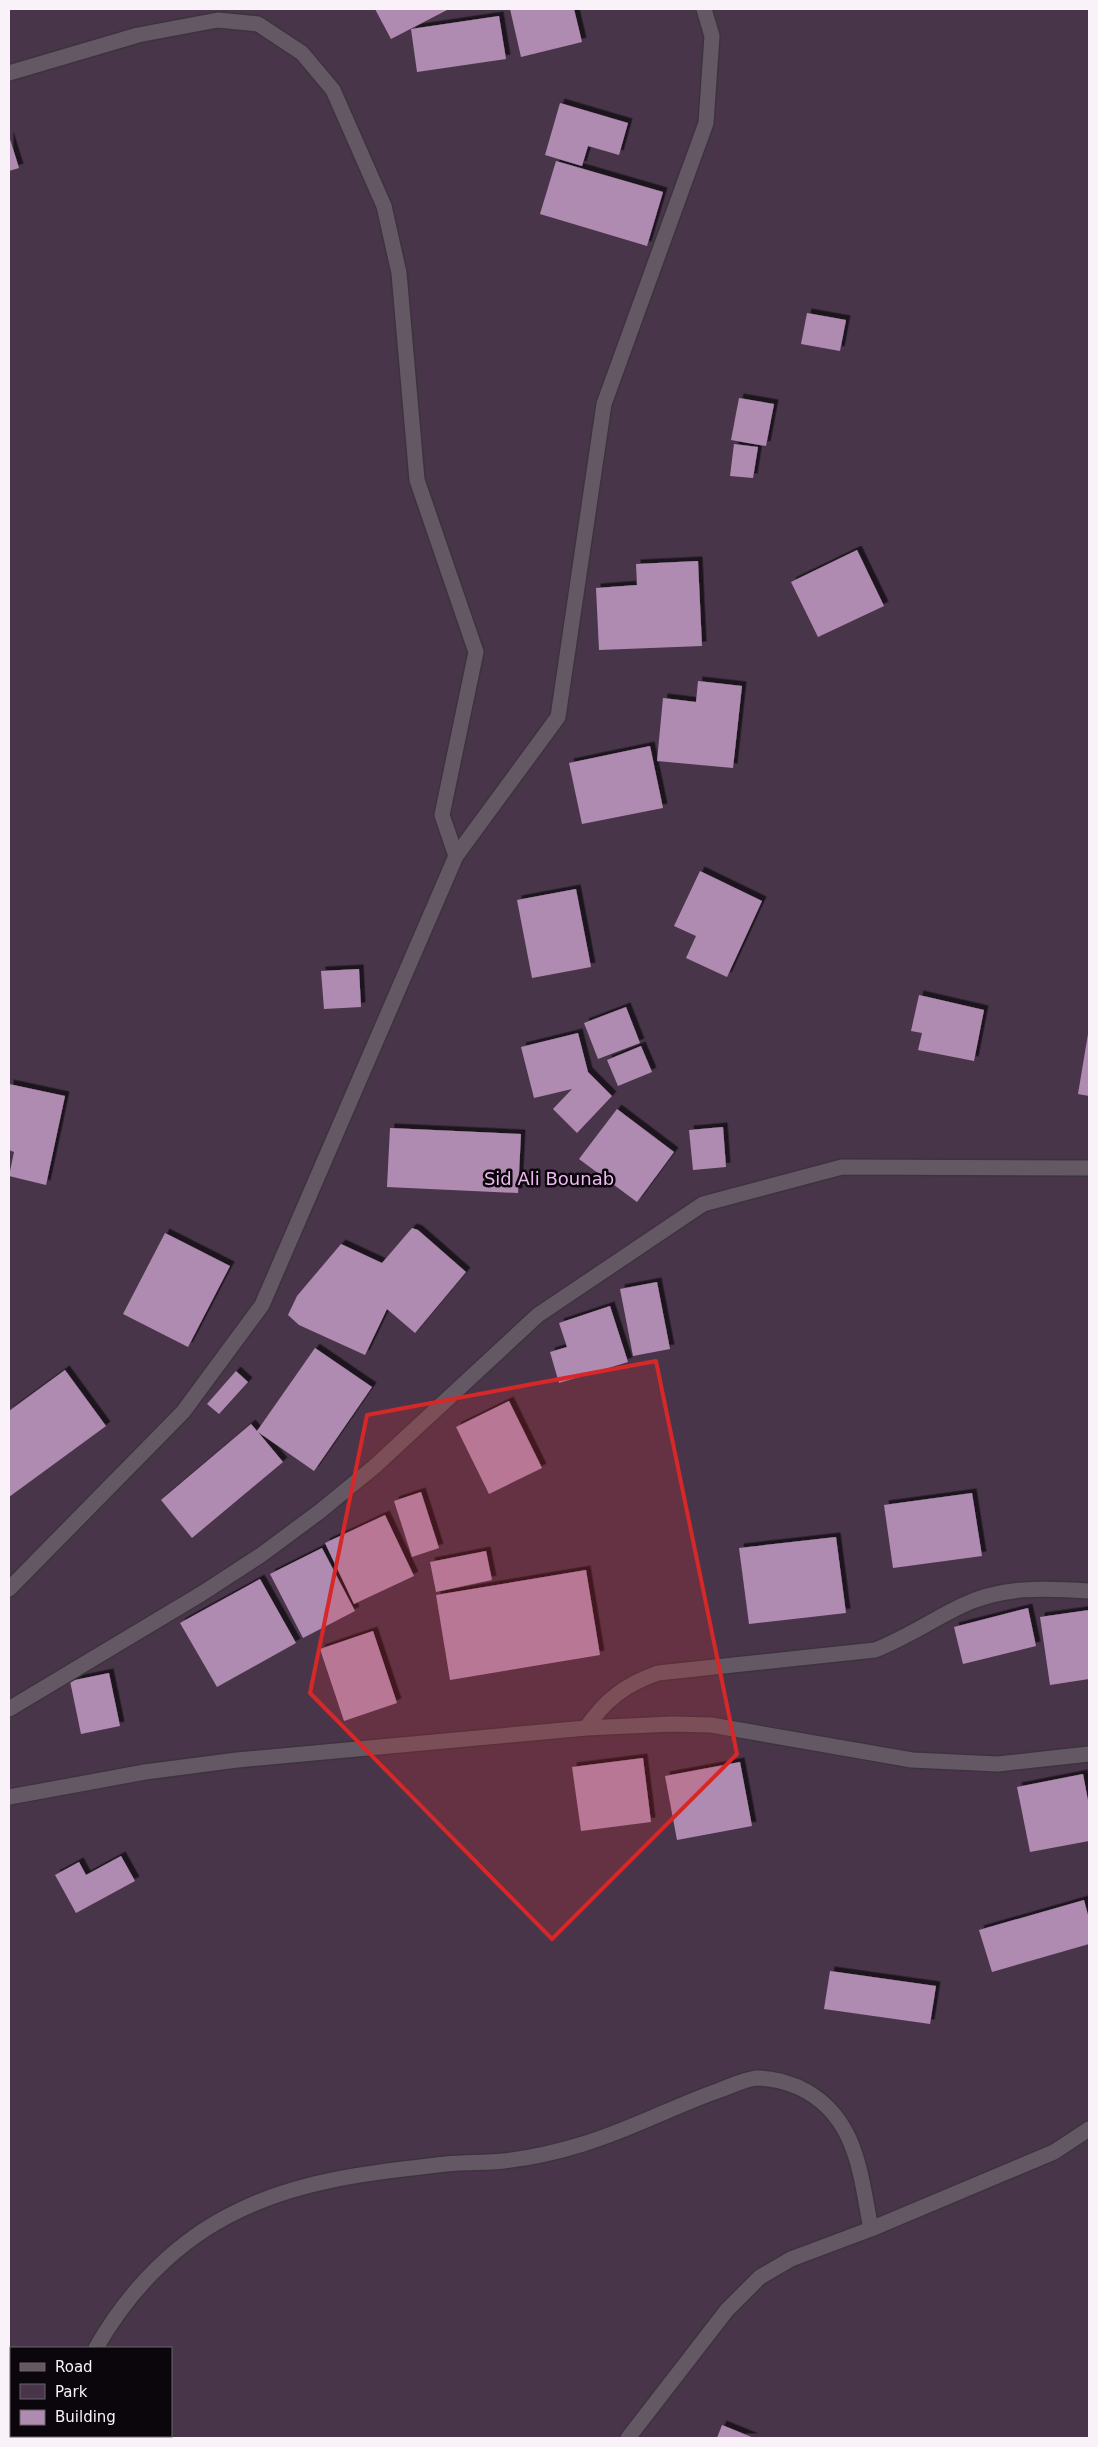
<svg xmlns="http://www.w3.org/2000/svg" width="1098" height="2447" font-family="'DejaVu Sans',sans-serif">
<style>
.green{fill:#49354a;fill-rule:evenodd}
.building{fill:#b08bb1;filter:url(#shadow)}
.lines{fill:none;stroke-linecap:round;stroke-linejoin:round}
.street-casing{stroke:#3c343c;stroke-width:18}
.secondary-casing{stroke:#3c343c;stroke-width:18}
.street{stroke:#655865;stroke-width:15}
.secondary{stroke:#655865;stroke-width:15}
.marked{fill:#d62828;fill-opacity:0.2;stroke:#d62828;stroke-width:4;stroke-linejoin:round}
.labels{text-anchor:middle;dominant-baseline:central;stroke-width:5;stroke-linejoin:round;paint-order:stroke}
.park-label{font-size:18px;fill:#f1b9f3;stroke:#0a060b}
</style>
<defs>
<filter id="shadow"><feDropShadow dx="4.5" dy="-4.5" stdDeviation="0" flood-color="#0009"/></filter>
</defs>
<rect width="100%" height="100%" fill="#241924"/>
<path class="green" d="M 9,9 L 1089,9 L 1089,2438 L 9,2438 ZM 11,2348 L 171,2348 L 171,2436 L 11,2436 Z"/>
<g class="building">
<polygon points="375,9 449,9 391,39"/>
<polygon points="510,9 574,9 582,42 521,57"/>
<polygon points="499,16 506,59 417,72 411,29"/>
<polygon points="560,103 628,123 619,155 588,146 582,166 545,155"/>
<polygon points="9,136 19,168 9,171"/>
<polygon points="556,161 663,192 647,246 540,214"/>
<polygon points="807,313 846,320 840,351 801,344"/>
<polygon points="739,398 774,404 766,446 731,440"/>
<polygon points="734,444 758,447 753,478 730,476"/>
<polygon points="857,550 884,606 818,637 791,582"/>
<polygon points="698,561 702,646 599,650 596,588 637,585 636,564"/>
<polygon points="698,681 742,686 733,768 657,761 663,698 696,702"/>
<polygon points="650,746 663,808 582,824 569,763"/>
<polygon points="700,871 762,901 727,977 686,958 696,936 674,926"/>
<polygon points="576,889 591,967 532,978 517,900"/>
<polygon points="359,969 361,1007 324,1009 321,971"/>
<polygon points="919,995 984,1010 974,1061 918,1050 922,1033 911,1031"/>
<polygon points="626,1007 640,1043 598,1059 584,1023"/>
<polygon points="578,1033 588,1072 612,1096 577,1133 553,1109 572,1089 534,1098 521,1047"/>
<polygon points="1088,1034 1089,1034 1089,1096 1078,1094"/>
<polygon points="641,1046 652,1072 618,1086 607,1060"/>
<polygon points="9,1084 65,1096 46,1185 9,1176 14,1152 9,1150"/>
<polygon points="617,1109 674,1152 637,1202 579,1159"/>
<polygon points="723,1127 726,1167 693,1170 689,1130"/>
<polygon points="390,1128 521,1134 518,1193 387,1187"/>
<polygon points="412,1228 418,1230 466,1272 415,1333 387,1309 365,1355 299,1325 288,1315 297,1296 341,1244 382,1263"/>
<polygon points="165,1233 230,1266 188,1347 123,1314"/>
<polygon points="657,1282 670,1349 633,1356 620,1289"/>
<polygon points="610,1306 628,1362 559,1383 550,1352 567,1347 559,1323"/>
<polygon points="315,1348 372,1387 314,1471 258,1432 283,1462 192,1538 161,1500 251,1424 257,1431"/>
<polygon points="65,1370 106,1426 9,1497 9,1411"/>
<polygon points="236,1371 248,1382 219,1414 207,1404"/>
<polygon points="509,1401 542,1468 489,1494 456,1427"/>
<polygon points="421,1492 439,1548 412,1557 394,1501"/>
<polygon points="972,1493 982,1556 893,1568 884,1505"/>
<polygon points="385,1515 414,1576 354,1604 325,1543"/>
<polygon points="836,1537 846,1613 749,1624 739,1548"/>
<polygon points="322,1548 355,1611 303,1638 270,1574"/>
<polygon points="486,1551 492,1580 436,1592 430,1562"/>
<polygon points="586,1570 600,1655 450,1680 436,1595"/>
<polygon points="260,1579 296,1643 217,1687 180,1623"/>
<polygon points="1028,1608 1036,1646 963,1664 954,1627"/>
<polygon points="1089,1610 1089,1679 1050,1685 1040,1617"/>
<polygon points="373,1631 397,1703 344,1721 320,1649"/>
<polygon points="109,1673 120,1726 81,1734 70,1681"/>
<polygon points="643,1758 651,1822 581,1831 572,1767"/>
<polygon points="740,1762 752,1826 677,1840 665,1776"/>
<polygon points="1083,1774 1089,1806 1089,1841 1030,1852 1017,1787"/>
<polygon points="121,1856 135,1881 76,1913 55,1875 79,1862 86,1875"/>
<polygon points="1084,1900 1089,1919 1089,1944 992,1972 979,1930"/>
<polygon points="830,1971 936,1986 930,2024 824,2009"/>
<polygon points="722,2425 754,2438 717,2438"/>
</g>
<g class="lines">
<g class="street-casing">
<g id="street">
<polyline points="9,73 138,35 218,20 258,24 302,53 333,90 384,206 399,273 417,480 476,652 442,815 456,856"/>
<polyline points="9,1589 183,1412 262,1305 456,856 558,717 604,404 706,123 712,36 704,9"/>
<polyline points="9,1709 201,1594 261,1555 319,1512 374,1467 538,1315 703,1204 842,1167 1089,1168"/>
<path d="M 586,1728 C 605,1700 626,1684 658,1673 L 875,1650 C 906,1638 932,1620 961,1606 C 1002,1586 1045,1588 1089,1591"/>
<path d="M 96,2348 C 129,2290 177,2240 238,2211 C 302,2179 376,2172 446,2164 C 465,2162 485,2163 504,2161 C 530,2158 557,2152 583,2144 C 630,2130 674,2106 720,2090 C 731,2086 745,2079 757,2078 C 770,2078 786,2082 798,2087 C 857,2114 860,2173 871,2229"/>
<polyline points="47,2438 48,2436"/>
</g>
</g>
<g class="secondary-casing">
<g id="secondary">
<polyline points="9,1797 145,1772 237,1760 586,1728 672,1724 711,1725 912,1760 998,1764 1089,1754"/>
<polyline points="628,2438 727,2310 760,2277 791,2259 871,2229 1054,2152 1089,2129"/>
</g>
</g>
<use href="#street" class="street"/>
<use href="#secondary" class="secondary"/>
</g>
<path class="marked" d="M 656,1361 L 737,1754 L 552,1939 L 310,1693 L 367,1415 Z"/>
<g class="labels">
<g class="park-label">
<text x="549" y="1178">Sid Ali Bounab</text>
</g>
</g>
<rect width="1098" height="2447" fill="none" stroke="#f9f2f9" stroke-width="20"/>
<rect x="10" y="2347" width="162" height="90" fill="#0a060b" stroke="#6a646a"/>
<rect x="20" y="2363" width="25" height="8" fill="#655865" stroke="#6a646a"/>
<text x="55" y="2372" font-size="15" fill="#f9f2f9">Road</text>
<rect x="20" y="2384" width="25" height="15" fill="#49354a" stroke="#6a646a"/>
<text x="55" y="2397" font-size="15" fill="#f9f2f9">Park</text>
<rect x="20" y="2410" width="25" height="15" fill="#b08bb1" stroke="#6a646a"/>
<text x="55" y="2422" font-size="15" fill="#f9f2f9">Building</text>
</svg>
